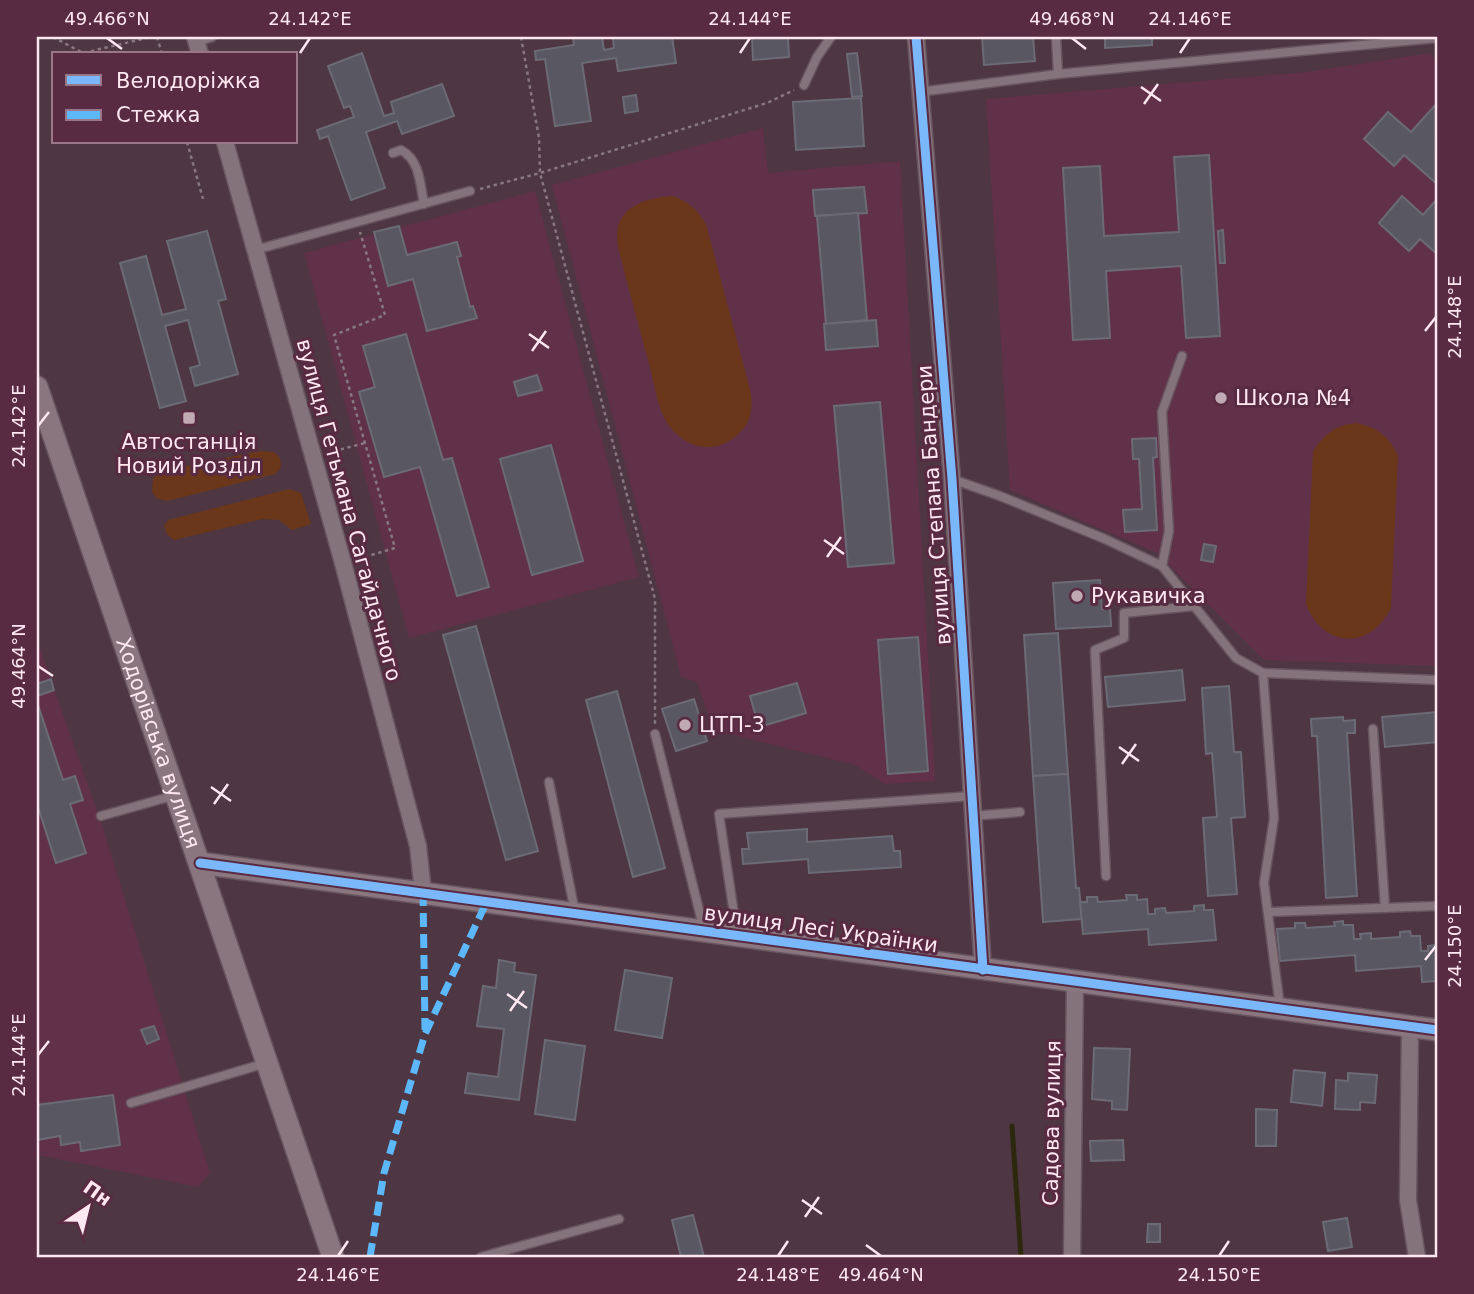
<svg xmlns="http://www.w3.org/2000/svg" width="1474" height="1294" font-family="'DejaVu Sans',sans-serif">
<style>
.built{fill:#61314a}
.green{fill:#6a371a}
.lines{fill:none;stroke-linecap:round;stroke-linejoin:round}
.stream{stroke:#2b280e;stroke-width:5}
.building{fill:#595761;stroke:#6b6b76;stroke-width:2}
.lane-casing{stroke:#67545e;stroke-width:11}
.street-casing{stroke:#67545e;stroke-width:19}
.secondary-casing{stroke:#67545e;stroke-width:24}
.path{stroke:#87777f;stroke-width:2.5;stroke-dasharray:3.5 3.5;stroke-linecap:butt}
.lane{stroke:#85737c;stroke-width:8}
.street{stroke:#85737c;stroke-width:16}
.secondary{stroke:#8a767f;stroke-width:21}
.quiet{stroke:#5cb8fa;stroke-width:7;stroke-dasharray:14 7;stroke-linecap:butt}
.cycleway-casing{stroke:#582b42;stroke-width:13}
.cycleway{stroke:#7ab7fb;stroke-width:9}
.ticks{fill:none;stroke:#ffe7f2;stroke-width:2.5}
.poi-dot{fill:#c1a9b4;stroke:#582b42;stroke-width:2.5}
.labels{text-anchor:middle;dominant-baseline:central;stroke-width:6;stroke-linejoin:round;paint-order:stroke}
.poi-label{font-size:21px;fill:#ffe7f2;stroke:#582b42;text-anchor:start}
.street-label{font-size:21px;fill:#ffe7f2;stroke:#582b42}
.neatline{fill:none;stroke:#ffe7f2;stroke-width:2.5}
.ticks-label{font-size:18px;text-anchor:middle;fill:#ffe7f2}
</style>
<rect width="100%" height="100%" fill="#4e3642"/>
<g class="built">
<polygon points="1430,53 1437,61 1437,666 1264,660 1157,553 1010,490 986,99 1307,72"/>
<polygon points="763,128 768,173 900,161 935,781 885,784 855,765 713,730 697,682 681,677 552,185"/>
<polygon points="535,191 639,577 409,638 304,253"/>
<polygon points="37,640 101,822 210,1173 198,1187 37,1155"/>
</g>
<g class="green">
<path d="M 672,196 C 689,202 697,209 706,224 L 751,393 C 753,413 750,427 732,439 C 707,457 678,443 665,419 C 657,404 654,383 650,367 C 639,327 628,287 618,247 C 611,210 641,198 672,196 Z"/>
<path d="M 1357,423 C 1378,428 1389,436 1398,456 L 1391,608 C 1369,651 1323,648 1306,604 L 1313,452 C 1324,433 1336,425 1357,423 Z"/>
<polygon points="260,451 274,452 280,458 281,467 275,474 167,501 156,498 152,491 153,478 162,471"/>
<polygon points="289,489 301,493 311,524 292,530 279,520 262,519 174,540 167,534 164,526 168,520"/>
</g>
<g class="lines">
<polyline class="stream" points="1012,1126 1021,1257"/>
</g>
<g class="building">
<polygon points="573,37 602,37 604,50 614,48 613,38 672,37 676,63 618,71 616,58 582,63 591,121 555,126 545,59 536,60 535,51 574,45"/>
<polygon points="752,37 788,37 789,57 753,60"/>
<polygon points="982,37 1033,37 1035,61 984,65"/>
<polygon points="1105,37 1152,37 1152,45 1105,48"/>
<polygon points="362,53 384,116 394,113 391,102 442,84 454,116 402,134 397,121 366,132 385,188 351,200 328,136 320,139 317,130 354,117 350,106 344,108 328,66"/>
<polygon points="857,53 862,96 852,97 847,54"/>
<polygon points="636,95 638,111 625,113 623,97"/>
<polygon points="861,98 864,146 796,150 793,102"/>
<polygon points="1437,103 1437,142 1435,144 1437,146 1437,184 1404,155 1394,166 1364,139 1388,112 1411,132"/>
<polygon points="1209,155 1220,336 1186,338 1181,266 1106,271 1110,338 1073,340 1063,168 1100,166 1104,236 1179,232 1174,157"/>
<polygon points="864,187 867,213 815,216 813,190"/>
<polygon points="1402,196 1423,215 1437,199 1437,254 1420,239 1409,251 1379,223"/>
<polygon points="858,213 867,320 826,324 817,216"/>
<polygon points="399,226 407,255 457,242 461,256 457,257 470,307 473,306 477,318 427,331 413,279 388,286 374,232"/>
<polygon points="1223,230 1225,263 1220,263 1218,231"/>
<polygon points="207,231 226,299 218,301 238,374 195,386 190,368 200,365 188,320 165,326 186,401 160,408 120,263 146,256 162,315 186,309 167,241"/>
<polygon points="876,320 878,346 826,350 824,324"/>
<polygon points="406,334 443,460 452,458 489,587 457,596 420,467 384,477 359,392 375,387 363,346"/>
<polygon points="537,375 542,390 518,396 514,382"/>
<polygon points="880,402 894,563 848,567 834,406"/>
<polygon points="1156,438 1157,457 1153,458 1157,530 1125,532 1123,510 1142,509 1139,459 1133,459 1132,439"/>
<polygon points="551,445 583,561 532,575 500,459"/>
<polygon points="1204,544 1216,546 1213,562 1201,560"/>
<polygon points="1100,580 1102,609 1110,609 1111,626 1056,629 1053,583"/>
<polygon points="476,626 538,851 506,860 443,635"/>
<polygon points="1058,633 1068,774 1033,776 1024,635"/>
<polygon points="918,637 928,771 888,774 878,640"/>
<polygon points="1182,670 1185,700 1108,707 1105,677"/>
<polygon points="51,679 54,690 37,696 37,684"/>
<polygon points="797,683 806,713 759,727 750,696"/>
<polygon points="1229,686 1234,752 1241,752 1245,817 1231,818 1237,894 1208,896 1203,818 1217,817 1212,753 1206,754 1202,688"/>
<polygon points="617,691 665,868 633,877 586,700"/>
<polygon points="694,699 707,741 676,751 662,709"/>
<polygon points="37,702 63,780 75,776 83,800 70,804 86,853 56,863 37,804"/>
<polygon points="1437,712 1437,742 1385,747 1382,717"/>
<polygon points="1343,717 1343,721 1355,720 1355,733 1347,733 1357,896 1326,898 1317,736 1312,736 1311,719"/>
<polygon points="1068,774 1076,888 1079,888 1082,919 1043,922 1033,776"/>
<polygon points="807,829 807,842 892,836 894,851 900,851 901,867 809,873 808,859 743,864 742,849 749,849 747,833"/>
<polygon points="1126,895 1137,895 1137,900 1147,899 1148,914 1155,914 1155,909 1165,908 1166,913 1194,911 1194,906 1204,905 1204,910 1213,910 1216,940 1149,945 1148,929 1083,934 1080,902 1087,902 1087,897 1097,897 1098,902 1127,900"/>
<polygon points="1343,921 1343,925 1353,925 1354,939 1361,939 1360,934 1371,933 1371,939 1400,937 1400,932 1410,931 1411,936 1420,936 1421,951 1428,951 1428,946 1437,945 1437,981 1422,982 1421,966 1356,971 1355,955 1280,961 1277,929 1295,928 1295,923 1305,923 1306,928 1335,926 1334,922"/>
<polygon points="499,960 515,963 514,972 536,975 519,1100 465,1093 468,1073 498,1077 504,1029 477,1026 483,986 496,988"/>
<polygon points="625,970 672,978 662,1038 615,1030"/>
<polygon points="154,1026 159,1039 147,1044 141,1030"/>
<polygon points="545,1040 585,1046 575,1120 535,1114"/>
<polygon points="1094,1048 1130,1049 1127,1110 1112,1109 1112,1101 1092,1099"/>
<polygon points="1294,1070 1325,1073 1322,1106 1291,1102"/>
<polygon points="1348,1073 1377,1075 1375,1103 1360,1102 1360,1110 1335,1109 1336,1080 1348,1081"/>
<polygon points="113,1095 120,1145 81,1151 80,1142 61,1145 60,1136 37,1140 37,1105"/>
<polygon points="1256,1109 1277,1110 1276,1146 1256,1146"/>
<polygon points="1123,1140 1124,1160 1091,1161 1090,1141"/>
<polygon points="693,1215 704,1257 681,1257 672,1220"/>
<polygon points="1347,1218 1352,1247 1328,1251 1323,1222"/>
<polygon points="1148,1224 1160,1224 1160,1242 1147,1242"/>
</g>
<g class="lines">
<g class="lane-casing">
<g id="lane">
<polyline points="1056,37 1058,74"/>
<polyline points="197,42 212,37"/>
<polyline points="804,85 817,57 831,37"/>
<polyline points="919,92 1058,74 1437,38"/>
<path d="M 393,153 L 401,150 C 420,160 420,184 424,204"/>
<polyline points="255,250 470,191"/>
<polyline points="952,479 1000,496 1105,539 1162,566 1236,658 1263,673 1437,680"/>
<polyline points="1162,566 1169,531 1162,412 1182,356"/>
<polyline points="1263,673 1274,818 1264,883 1280,1007"/>
<polyline points="1373,729 1385,908"/>
<polyline points="655,734 704,930"/>
<polyline points="549,782 575,912"/>
<polyline points="101,816 176,795"/>
<polyline points="972,816 1020,812"/>
<polyline points="1106,876 1095,650 1124,638 1124,613 1194,606"/>
<polyline points="1268,912 1437,906"/>
<polyline points="737,934 719,814 971,796"/>
<polyline points="131,1103 266,1063"/>
<polyline points="481,1257 619,1219"/>
</g>
</g>
<g class="street-casing">
<g id="street">
<polyline points="195,37 200,54"/>
<polyline points="916,37 952,479 983,970"/>
<polyline points="225,142 343,563 418,846 423,892"/>
<polyline points="1410,1027 1408,1200 1417,1257"/>
<polyline points="1072,1257 1075,981"/>
</g>
</g>
<g class="secondary-casing">
<g id="secondary">
<path id="s1" d="M 37,387 L 333,1257"/>
<polyline points="200,863 1437,1030"/>
</g>
</g>
<g class="path">
<polyline points="53,37 83,53 151,37"/>
<polyline points="157,37 162,54"/>
<polyline points="521,37 539,138 540,173 655,599 655,724"/>
<polyline points="187,142 203,199"/>
<polyline points="480,189 540,173 767,103 794,90"/>
<polyline points="327,453 365,443"/>
<polyline points="358,559 395,548 334,335 385,315 360,232"/>
</g>
<use href="#lane" class="lane"/>
<use href="#street" class="street"/>
<use href="#secondary" class="secondary"/>
<g class="quiet">
<polyline points="423,892 425,1030"/>
<polyline points="370,1257 384,1173 425,1034 487,901"/>
</g>
<g class="cycleway-casing">
<g id="cycleway">
<polyline points="916,37 952,479 983,970"/>
<polyline points="200,863 1437,1030"/>
</g>
</g>
<use href="#cycleway" class="cycleway"/>
</g>
<path class="ticks" d="M 107,38 L 122,49M 1072,38 L 1086,49M 300,53 L 310,38M 740,53 L 750,38M 1180,53 L 1190,38M 1141,87 L 1161,101M 1144,104 L 1158,84M 1425,331 L 1436,317M 529,334 L 549,348M 532,351 L 546,331M 38,426 L 49,412M 824,540 L 844,554M 827,557 L 841,537M 38,666 L 53,676M 1119,747 L 1139,761M 1122,764 L 1136,744M 211,787 L 231,801M 214,804 L 228,784M 1425,960 L 1436,946M 507,994 L 527,1008M 510,1011 L 524,991M 38,1055 L 49,1041M 802,1200 L 822,1214M 805,1217 L 819,1197M 866,1245 L 881,1256M 338,1256 L 348,1241M 778,1256 L 788,1241M 1219,1256 L 1229,1241"/>
<g class="poi-dot">
<circle cx="1221" cy="398" r="7"/>
<rect x="182" y="411" width="14" height="14" rx="3.5"/>
<circle cx="1077" cy="596" r="7"/>
<circle cx="685" cy="725" r="7"/>
</g>
<g class="labels">
<g class="poi-label">
<text x="1235" y="398">Школа №4</text>
<text x="189" y="442" text-anchor="middle">Автостанція<tspan x="189" dy="24">Новий Розділ</tspan></text>
<text x="1091" y="596">Рукавичка</text>
<text x="699" y="725">ЦТП-3</text>
</g>
<g class="street-label">
<text transform="translate(934 505) rotate(-94)">вулиця Степана Бандери</text>
<text transform="translate(349 510) rotate(75)">вулиця Гетьмана Сагайдачного</text>
<text stroke="none"><textPath href="#s1" startOffset="376">Ходорівська вулиця</textPath></text>
<text transform="translate(821 929) rotate(8)">вулиця Лесі Українки</text>
<text transform="translate(1052 1123) rotate(-89)">Садова вулиця</text>
</g>
</g>
<rect width="1474" height="1294" fill="none" stroke="#582b42" stroke-width="77"/>
<rect x="52" y="52" width="245" height="91" fill="#582b42" stroke="#9b7688" stroke-width="2"/>
<rect x="66" y="75" width="35" height="10" fill="#7ab7fb" stroke="#9b7688" stroke-width="2"/>
<text x="116" y="88" font-size="21" fill="#ffe7f2">Велодоріжка</text>
<rect x="66" y="110" width="35" height="10" fill="#5cb8fa" stroke="#9b7688" stroke-width="2"/>
<text x="116" y="122" font-size="21" fill="#ffe7f2">Стежка</text>
<g transform="translate(88 1207) rotate(35)" stroke="#582b42" stroke-width="5" paint-order="stroke">
<path d="M0-5L12 26L0 18L-12 26Z" fill="#ffe7f2"/>
<text y="-10" font-size="19" font-weight="bold" text-anchor="middle" fill="#ffe7f2">Пн</text>
</g>
<rect x="38" y="38" width="1398" height="1218" class="neatline"/>
<g class="ticks-label">
<text x="107" y="25">49.466°N</text>
<text x="310" y="25">24.142°E</text>
<text x="750" y="25">24.144°E</text>
<text x="1072" y="25">49.468°N</text>
<text x="1190" y="25">24.146°E</text>
<text transform="translate(1455 317) rotate(-90)" y="6">24.148°E</text>
<text transform="translate(19 426) rotate(-90)" y="6">24.142°E</text>
<text transform="translate(19 666) rotate(-90)" y="6">49.464°N</text>
<text transform="translate(1455 946) rotate(-90)" y="6">24.150°E</text>
<text transform="translate(19 1055) rotate(-90)" y="6">24.144°E</text>
<text x="338" y="1281">24.146°E</text>
<text x="778" y="1281">24.148°E</text>
<text x="881" y="1281">49.464°N</text>
<text x="1219" y="1281">24.150°E</text>
</g>
</svg>
